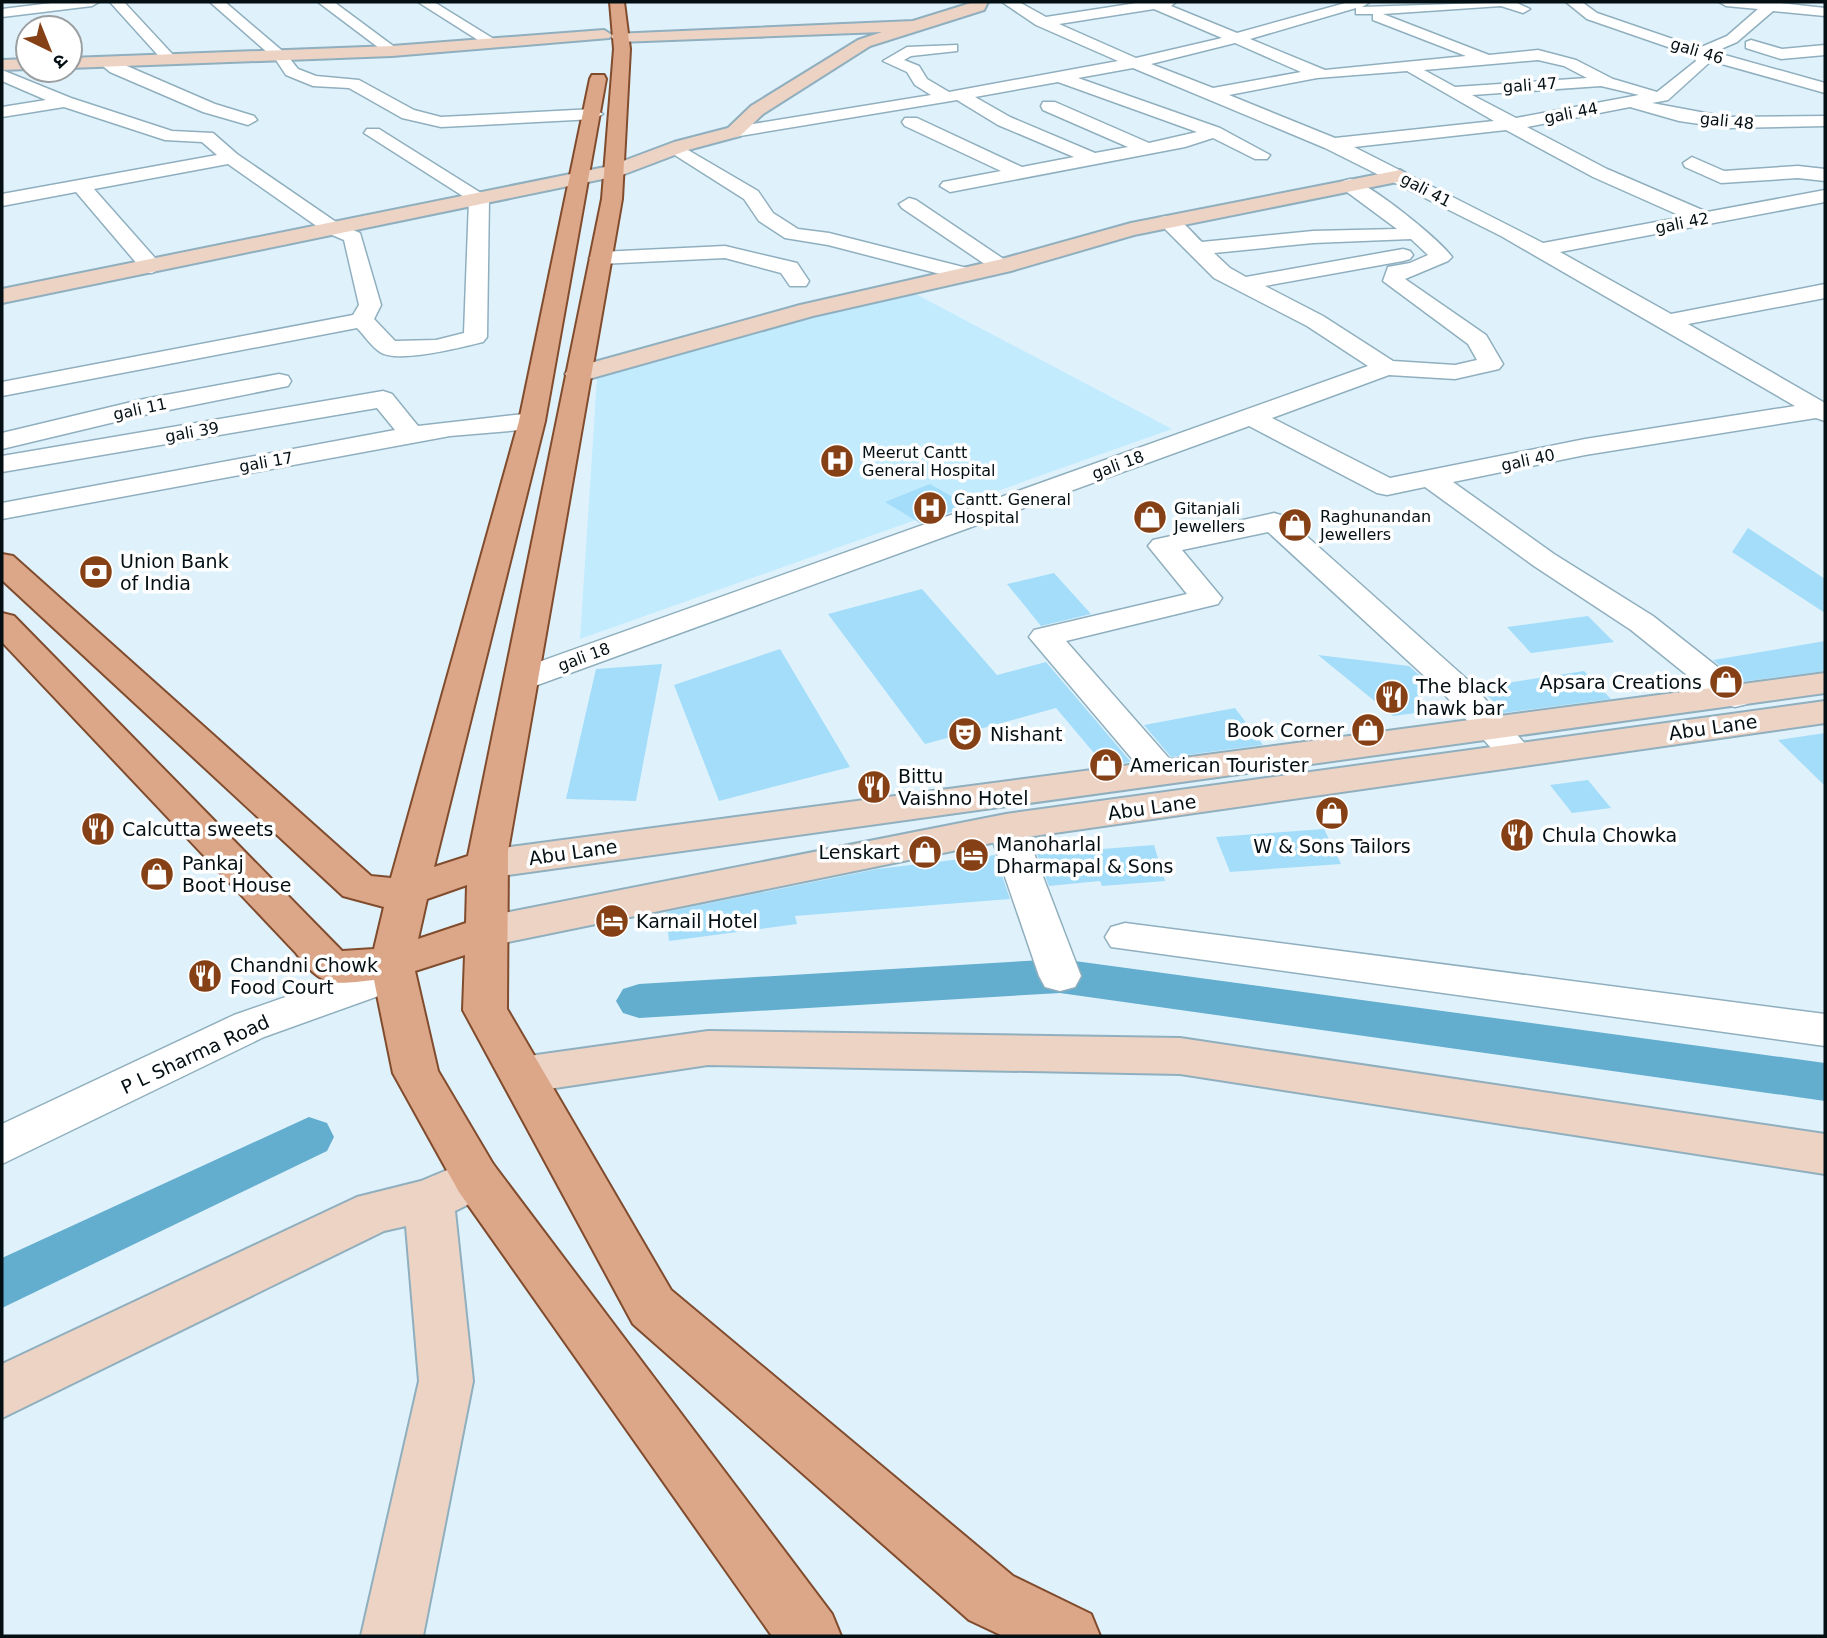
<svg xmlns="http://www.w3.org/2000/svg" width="1827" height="1638" font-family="'DejaVu Sans','Noto Sans Devanagari',sans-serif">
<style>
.built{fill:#c2ebfe}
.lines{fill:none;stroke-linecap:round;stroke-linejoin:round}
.canal{fill:#63adce;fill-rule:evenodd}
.building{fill:#a3ddf9}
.street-casing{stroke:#90afbe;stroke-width:3}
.secondary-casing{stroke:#90afbe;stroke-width:4}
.primary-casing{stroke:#814c2d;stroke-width:4}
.street{fill:#fff;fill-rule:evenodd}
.secondary{fill:#edd3c4;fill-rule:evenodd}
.primary{fill:#dca789;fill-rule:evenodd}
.labels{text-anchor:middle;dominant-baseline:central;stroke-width:7;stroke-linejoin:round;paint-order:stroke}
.far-street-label{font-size:16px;fill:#040f14;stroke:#fff}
.far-poi-label{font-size:16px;fill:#040f14;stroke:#fff;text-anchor:start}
.poi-label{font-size:19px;fill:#040f14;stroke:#fff;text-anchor:start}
.street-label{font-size:19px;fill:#040f14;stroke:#fff}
</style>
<rect width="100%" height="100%" fill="#dff2fc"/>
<polygon class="built" points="908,290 1172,429 580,639 598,363"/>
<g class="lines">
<g class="canal">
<polygon points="1060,959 1825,1063 1825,1101 1060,993 639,1018 623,1013 616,1001 623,989 639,984"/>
<polygon points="309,1117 327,1123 334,1137 327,1151 2,1308 2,1258"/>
</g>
</g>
<g class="building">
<polygon points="930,484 968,506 920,523 885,502"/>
<polygon points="1748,528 1825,579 1825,613 1732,552"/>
<polygon points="1054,573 1091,614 1041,626 1007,584"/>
<polygon points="922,589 997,675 1046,662 1131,762 1105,766 1056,708 925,744 828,614"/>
<polygon points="1588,616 1614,642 1531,653 1507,627"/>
<polygon points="1825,641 1825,671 1740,682 1713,660"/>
<polygon points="780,649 850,767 719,801 674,685"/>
<polygon points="1318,655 1409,666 1427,682 1416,713 1393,716"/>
<polygon points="662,664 636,801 566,799 596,669"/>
<polygon points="1584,671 1611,699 1503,713 1480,687"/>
<polygon points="1235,708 1263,745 1171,757 1144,725"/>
<polygon points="1825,733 1825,786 1778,740"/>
<polygon points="1588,780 1611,808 1572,813 1550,785"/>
<polygon points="1324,829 1341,864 1230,872 1216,837"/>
<polygon points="1154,845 1165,881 1102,886 1100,881 1049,886 1037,854"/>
<polygon points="995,855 1010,899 795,916 797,924 669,941 666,912 877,869"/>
</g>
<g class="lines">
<g class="street-casing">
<g id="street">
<polygon points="60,2 99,2 92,6 2,17 2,9"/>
<polygon points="110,2 124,2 175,57 175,63 165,63"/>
<polygon points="210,2 225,2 286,54 298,69 316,76 359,80 414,110 441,117 594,109 603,114 594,119 441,127 402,118 349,88 313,86 286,75 276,60"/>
<polygon points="318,2 334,2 400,51 397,54 387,54"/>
<polygon points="418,2 434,2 502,44 499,47 489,47"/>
<path d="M 1002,2 L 1019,2 L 1046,17 L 1143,2 L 1176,2 L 1171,6 L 1237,33 L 1349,2 L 1370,2 L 1362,7 L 1515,2 L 1530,9 L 1523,13 L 1501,6 L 1383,14 L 1489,55 L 1538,50 L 1576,60 L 1613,79 L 1657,92 L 1696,61 L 1694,56 L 1587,19 L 1566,2 L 1582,2 L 1597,13 L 1699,48 L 1727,36 L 1758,9 L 1726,6 L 1719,2 L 1770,2 L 1825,8 L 1825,16 L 1773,11 L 1737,42 L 1714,52 L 1825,83 L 1825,93 L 1711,61 L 1668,100 L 1652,103 L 1727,117 L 1825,116 L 1825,126 L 1727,128 L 1679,121 L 1630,107 L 1527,127 L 1607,169 L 1707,212 L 1825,190 L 1825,202 L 1560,252 L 1671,314 L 1825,284 L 1825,298 L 1688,324 L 1825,403 L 1825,421 L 1816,418 L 1585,455 L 1453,482 L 1554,554 L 1653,616 L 1747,690 L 1752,697 L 1747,704 L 1735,707 L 1723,704 L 1631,630 L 1534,566 L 1425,487 L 1387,495 L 1377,493 L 1249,426 L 532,687 L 520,690 L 508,687 L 504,680 L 508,673 L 1368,366 L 1307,326 L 1214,278 L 1161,225 L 1158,221 L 1161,217 C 1178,212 1190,231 1202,242 L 1313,231 L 1397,229 L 1343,189 L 1340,185 L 1343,181 L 1350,179 C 1371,184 1439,239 1452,257 L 1448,261 L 1405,279 L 1486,335 L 1503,364 L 1499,369 L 1455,379 L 1389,375 L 1272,418 L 1390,478 L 1585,439 L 1795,406 L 1501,236 L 1325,148 L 1133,68 L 1078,78 L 1220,128 L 1270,155 L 1267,159 L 1255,159 L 1213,138 L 1185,147 L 950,192 L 940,186 L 943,182 L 1001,171 L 905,126 L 902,122 L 905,118 L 917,118 L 1022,167 L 1074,157 L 998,125 L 957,100 L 734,137 L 725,132 L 734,127 L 931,95 L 915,85 L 907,72 L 883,61 L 907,47 L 957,45 L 957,51 L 911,56 L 904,60 L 919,66 L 927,79 L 949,92 L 1118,61 L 1036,25 ZM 1356,8 L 1356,14 L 1373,14 L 1373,20 L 1466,56 L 1325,70 L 1250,39 ZM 1154,9 L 1222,38 L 1136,58 L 1059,24 ZM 1235,43 L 1301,72 L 1213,88 L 1151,64 ZM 1538,60 L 1564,66 L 1587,78 L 1455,87 L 1424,70 ZM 1407,71 L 1494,121 L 1335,138 L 1229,95 L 1317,78 ZM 1058,82 L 1197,132 L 1149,143 L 1055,102 L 1043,102 L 1041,106 L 1043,110 L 1128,147 L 1095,153 L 1010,117 L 975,97 ZM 1601,86 L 1639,95 L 1516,118 L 1472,95 ZM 1506,130 L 1593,177 L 1683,217 L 1543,243 L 1354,147 ZM 1411,239 L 1428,255 L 1410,263 L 1388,267 L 1383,281 L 1468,344 L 1477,360 L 1455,365 L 1393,361 L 1323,316 L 1265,286 L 1403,261 L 1410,259 L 1413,255 L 1410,251 L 1403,249 L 1246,277 L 1230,268 L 1214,253 L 1313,243 Z"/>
<polygon points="1751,40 1782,49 1825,45 1825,55 1781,59 1746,48 1746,42"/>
<polygon points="106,57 215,104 254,116 257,120 248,125 203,112 110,72 98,62"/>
<path d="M 2,70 L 71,98 L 172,131 L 213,133 L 237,154 L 339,224 L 360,233 L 381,305 L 374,319 L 395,341 L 436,340 L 464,333 L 469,200 L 364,133 L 367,129 L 379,129 L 489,198 L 487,337 L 483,342 C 462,347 398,364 380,352 C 371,346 364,335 357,328 L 2,396 L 2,382 L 353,315 L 359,305 L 344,240 L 325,232 L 228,164 L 94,189 L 163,267 L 152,273 L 144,272 L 76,192 L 2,206 L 2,194 L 217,155 L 202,142 L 165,140 L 64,107 L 2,117 L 2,107 L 46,100 L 2,81 Z"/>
<polygon points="676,143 758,191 773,213 798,229 829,233 975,270 978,275 967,281 828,245 785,238 759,221 744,199 670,152 667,148 670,144"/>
<polygon points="1692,157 1724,171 1798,166 1825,169 1825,181 1798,178 1721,183 1685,167 1683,163"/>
<polygon points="909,198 916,200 1014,266 1011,271 995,271 902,208 899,204"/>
<polygon points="725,246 797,263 809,281 806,286 790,286 781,273 725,258 600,264 589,258 600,252"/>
<polygon points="279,374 288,376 291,381 288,386 144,415 2,449 2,433 144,399"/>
<polygon points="383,391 392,394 418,426 532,413 541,416 545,421 541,426 532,429 450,436 2,519 2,503 395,430 377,408 2,472 2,456"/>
<polygon points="1274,513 1284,516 1469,681 1528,747 1533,755 1528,763 1516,766 1504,763 1445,695 1268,532 1182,550 1222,598 1218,604 1066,641 1181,772 1176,780 1163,783 1150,780 1029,637 1034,630 1187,594 1148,546 1153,540"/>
<polygon points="1006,815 1019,818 1024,827 1081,976 1075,987 1060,991 1045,987 1039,976 988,827 993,818"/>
<polygon points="1125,923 1825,1014 1825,1046 1111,947 1105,937 1111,927"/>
<polygon points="394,959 409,963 415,974 409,985 264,1037 2,1164 2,1124 234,1015"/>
</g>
</g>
<g class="secondary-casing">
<g id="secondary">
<polygon points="974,2 988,2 984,10 870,46 763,114 740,136 688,150 622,175 2,303 2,289 610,166 674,142 728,128 751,106 858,40 882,32 619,42 611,37 613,34 913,21"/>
<polygon points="604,30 612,35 609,38 392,56 70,68 70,58 392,46"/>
<polygon points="28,59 28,69 2,70 2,60"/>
<polygon points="1400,170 1410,176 1407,180 1134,235 1011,271 813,316 578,382 569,379 565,374 569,369 800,305 998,260 1131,223"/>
<polygon points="1825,673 1825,693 487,878 473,874 467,864 473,854 487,850"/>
<polygon points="1825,701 1825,723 1006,840 484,947 469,943 463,932 469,921 484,917 1006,814"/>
<polygon points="708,1031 1180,1038 1825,1134 1825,1174 1180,1074 708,1065 522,1093 506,1088 499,1075 506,1062 522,1057"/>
<polygon points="476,1158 493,1164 501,1178 493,1192 455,1211 473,1381 423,1636 361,1636 419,1381 406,1226 384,1231 2,1418 2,1364 357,1197 421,1181"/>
</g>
</g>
<g class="primary-casing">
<path id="primary" d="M 610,2 L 624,2 L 630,49 L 622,199 L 508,851 L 507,1009 L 671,1290 L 1013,1576 L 1091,1614 L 1100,1636 L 1003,1636 L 969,1620 L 633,1324 L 463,1010 L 465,955 L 415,971 L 438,1071 L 493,1164 L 832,1614 L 841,1636 L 772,1636 L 459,1192 L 393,1073 L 374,980 C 331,985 322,987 296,953 L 2,642 L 2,613 L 14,616 L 342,951 L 374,949 L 384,907 L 343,896 L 2,580 L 2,554 L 13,556 L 371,876 L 391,878 L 519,421 L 590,79 L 592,75 L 604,75 L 606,79 L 545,421 L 434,867 L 468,856 L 602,199 L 614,49 ZM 467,885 L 466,923 L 418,939 L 427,899 Z"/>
</g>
<use href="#street" class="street"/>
<use href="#secondary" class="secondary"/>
<use href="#primary" class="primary"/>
</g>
<defs>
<g id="hospital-disc" transform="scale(1.75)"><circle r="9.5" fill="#854016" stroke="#fff"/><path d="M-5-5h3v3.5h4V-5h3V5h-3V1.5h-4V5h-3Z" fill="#fff"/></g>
<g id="shop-disc" transform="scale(1.75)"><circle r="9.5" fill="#854016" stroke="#fff"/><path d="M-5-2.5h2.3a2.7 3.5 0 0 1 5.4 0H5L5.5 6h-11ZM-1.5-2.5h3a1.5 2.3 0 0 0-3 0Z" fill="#fff"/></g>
<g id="bank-disc" transform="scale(1.75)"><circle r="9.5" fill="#854016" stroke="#fff"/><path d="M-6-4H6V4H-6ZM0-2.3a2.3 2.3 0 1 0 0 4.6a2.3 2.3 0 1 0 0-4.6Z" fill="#fff"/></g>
<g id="restaurant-disc" transform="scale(1.75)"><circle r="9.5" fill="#854016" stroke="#fff"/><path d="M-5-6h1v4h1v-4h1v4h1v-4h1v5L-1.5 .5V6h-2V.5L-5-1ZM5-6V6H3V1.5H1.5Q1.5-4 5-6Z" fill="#fff"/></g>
<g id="theatre-disc" transform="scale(1.75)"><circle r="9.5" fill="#854016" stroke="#fff"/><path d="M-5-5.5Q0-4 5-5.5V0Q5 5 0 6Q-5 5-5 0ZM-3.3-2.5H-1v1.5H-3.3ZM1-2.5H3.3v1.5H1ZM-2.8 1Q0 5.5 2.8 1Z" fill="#fff"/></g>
<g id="hotel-disc" transform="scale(1.75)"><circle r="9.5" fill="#854016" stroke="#fff"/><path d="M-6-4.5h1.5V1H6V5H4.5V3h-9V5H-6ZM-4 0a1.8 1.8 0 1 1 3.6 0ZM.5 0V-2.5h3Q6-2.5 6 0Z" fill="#fff"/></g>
</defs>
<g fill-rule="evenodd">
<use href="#hospital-disc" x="837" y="461"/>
<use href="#hospital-disc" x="930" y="508"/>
<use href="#shop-disc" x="1150" y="517"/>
<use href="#shop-disc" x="1295" y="525"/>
<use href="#bank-disc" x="96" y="572"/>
<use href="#shop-disc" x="1726" y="682"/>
<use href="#restaurant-disc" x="1392" y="697"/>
<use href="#shop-disc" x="1368" y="730"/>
<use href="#theatre-disc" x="965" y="734"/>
<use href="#shop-disc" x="1106" y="765"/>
<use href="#restaurant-disc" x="874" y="787"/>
<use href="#shop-disc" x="1332" y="813"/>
<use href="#restaurant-disc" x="98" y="829"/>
<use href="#restaurant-disc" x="1517" y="835"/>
<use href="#shop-disc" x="925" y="852"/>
<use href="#hotel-disc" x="972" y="855"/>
<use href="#shop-disc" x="157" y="874"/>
<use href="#hotel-disc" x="612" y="921"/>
<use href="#restaurant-disc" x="205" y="976"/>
</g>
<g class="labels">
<g class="far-street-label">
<text transform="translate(1697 51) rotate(17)">gali 46</text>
<text transform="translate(1530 85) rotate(-4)">gali 47</text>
<text transform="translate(1571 113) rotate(-11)">gali 44</text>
<text transform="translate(1727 121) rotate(6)">gali 48</text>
<text transform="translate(1426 190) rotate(28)">gali 41</text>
<text transform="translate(1682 223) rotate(-11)">gali 42</text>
<text transform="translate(140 409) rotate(-12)">gali 11</text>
<text transform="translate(192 432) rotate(-10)">gali 39</text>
<text transform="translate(1528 460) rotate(-12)">gali 40</text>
<text transform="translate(266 462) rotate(-10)">gali 17</text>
<text transform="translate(1118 465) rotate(-20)">gali 18</text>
<text transform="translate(584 657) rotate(-20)">gali 18</text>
</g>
<g class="far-poi-label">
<text x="862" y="452">Meerut Cantt<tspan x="862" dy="18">General Hospital</tspan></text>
<text x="954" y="499">Cantt. General<tspan x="954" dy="18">Hospital</tspan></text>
<text x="1174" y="508">Gitanjali<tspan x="1174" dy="18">Jewellers</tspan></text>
<text x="1320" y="516">Raghunandan<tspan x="1320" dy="18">Jewellers</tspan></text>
</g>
<g class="poi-label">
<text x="120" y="561">Union Bank<tspan x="120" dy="22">of India</tspan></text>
<text x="1702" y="682" text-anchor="end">Apsara Creations</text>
<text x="1416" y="686">The black<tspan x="1416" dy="22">hawk bar</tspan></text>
<text x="1344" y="730" text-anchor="end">Book Corner</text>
<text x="990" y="734">Nishant</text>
<text x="1130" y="765">American Tourister</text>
<text x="898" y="776">Bittu<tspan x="898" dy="22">Vaishno Hotel</tspan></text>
<text x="122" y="829">Calcutta sweets</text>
<text x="1542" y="835">Chula Chowka</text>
<text x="996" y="844">Manoharlal<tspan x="996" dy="22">Dharmapal &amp; Sons</tspan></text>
<text x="1332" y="846" text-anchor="middle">W &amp; Sons Tailors</text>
<text x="900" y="852" text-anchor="end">Lenskart</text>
<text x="182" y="863">Pankaj<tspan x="182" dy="22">Boot House</tspan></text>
<text x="636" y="921">Karnail Hotel</text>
<text x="230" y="965">Chandni Chowk<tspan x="230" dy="22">Food Court</tspan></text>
</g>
<g class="street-label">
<text transform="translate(1713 727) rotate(-8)">Abu Lane</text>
<text transform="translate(1152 807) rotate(-8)">Abu Lane</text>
<text transform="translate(573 852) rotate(-8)">Abu Lane</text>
<text transform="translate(195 1054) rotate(-25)">P L Sharma Road</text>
</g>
</g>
<rect width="1827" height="1638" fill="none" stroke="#040f14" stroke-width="7"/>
<g transform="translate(49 49) rotate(137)"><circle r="33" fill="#ffffff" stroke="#9b9fa1" stroke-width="2"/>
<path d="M0-5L12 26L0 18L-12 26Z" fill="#854016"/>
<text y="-10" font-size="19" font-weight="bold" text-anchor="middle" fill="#040f14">उ</text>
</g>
</svg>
